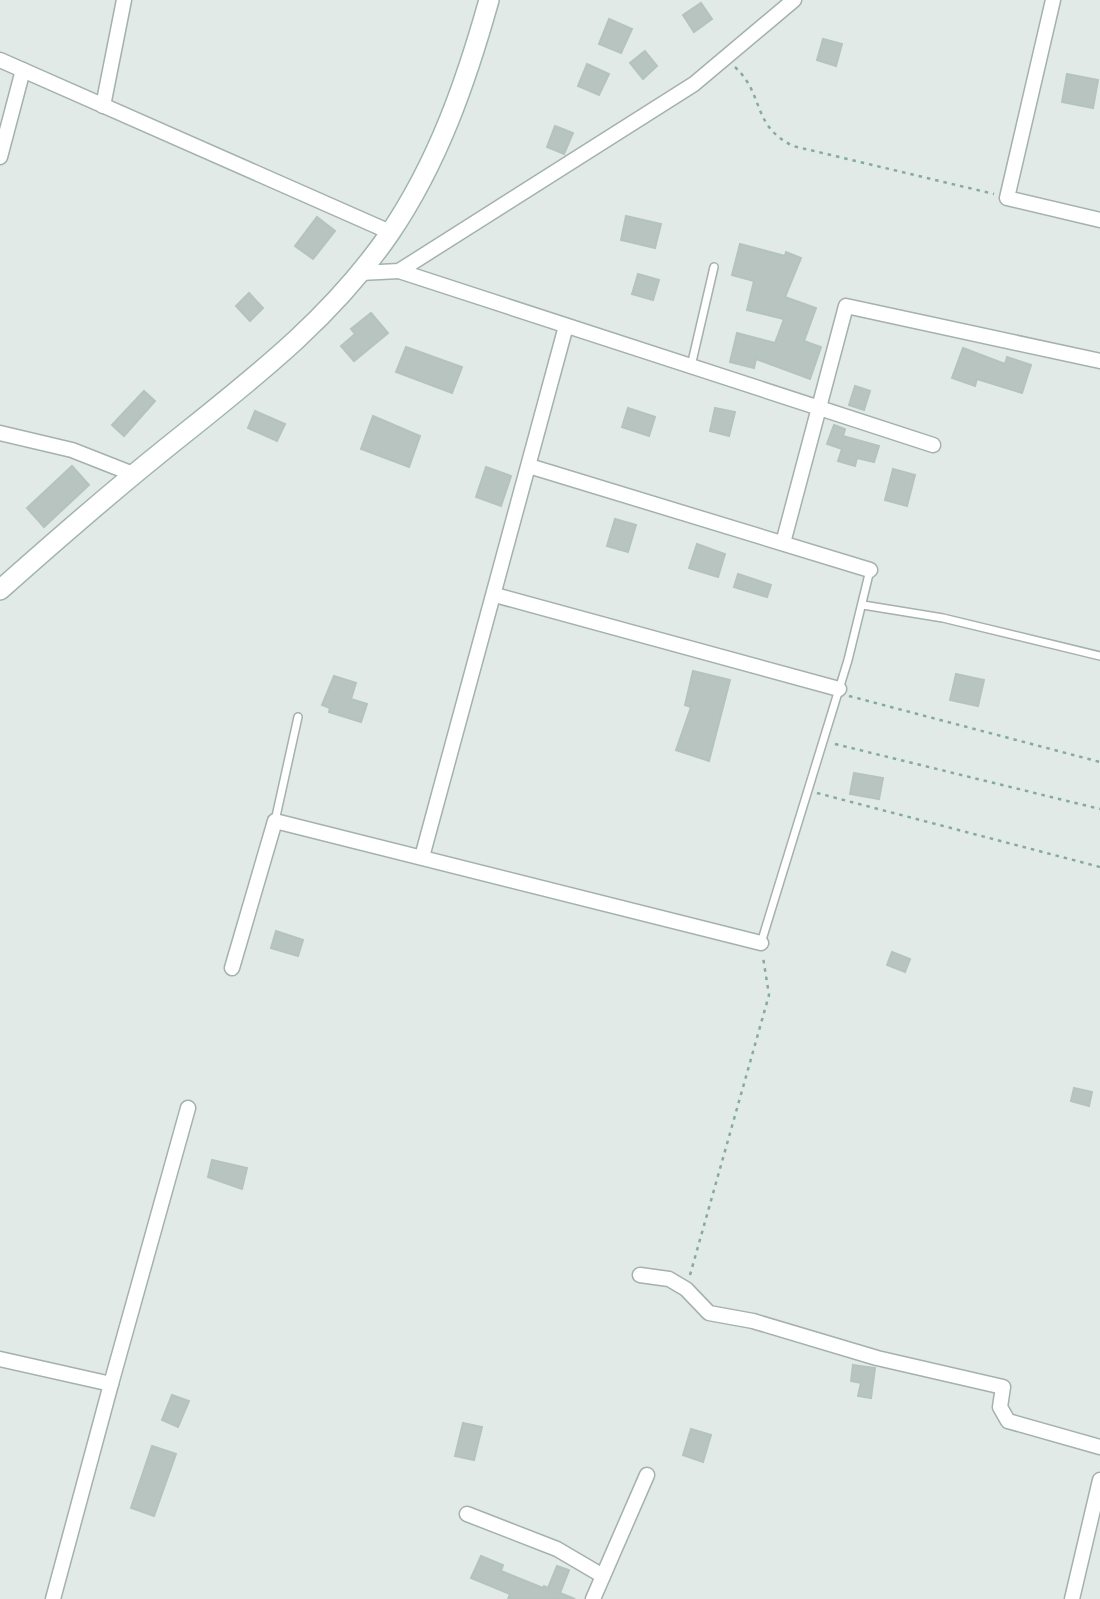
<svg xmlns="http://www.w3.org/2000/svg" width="1100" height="1599" font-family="'Exo 2',sans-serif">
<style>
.building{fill:#b7c4c0;stroke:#b4c3be;stroke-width:2}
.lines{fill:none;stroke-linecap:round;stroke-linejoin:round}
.service-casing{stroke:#a4b1ae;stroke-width:10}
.minor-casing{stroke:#a4b1ae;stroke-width:17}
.secondary-casing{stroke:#a1b4af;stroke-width:22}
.path{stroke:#85aaa2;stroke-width:2.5;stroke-dasharray:3.5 5;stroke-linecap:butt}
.service{stroke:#fff;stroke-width:7}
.minor{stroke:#fff;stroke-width:14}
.secondary{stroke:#fff;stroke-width:19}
</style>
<rect width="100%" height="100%" fill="#e1eae7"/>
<g class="building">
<polygon points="701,3 712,19 694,32 683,15"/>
<polygon points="609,19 632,29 621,53 599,44"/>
<polygon points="823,39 842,44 836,66 817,60"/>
<polygon points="645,51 657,66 643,79 630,63"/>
<polygon points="587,64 609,74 599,95 578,86"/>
<polygon points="1067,74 1098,80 1093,108 1062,102"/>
<polygon points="555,126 573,133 564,154 547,147"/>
<polygon points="626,216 661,224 655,248 621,240"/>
<polygon points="317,217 335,231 313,259 295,246"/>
<polygon points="740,244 785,256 786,252 801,258 785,297 816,308 804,341 821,347 810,379 756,359 754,368 730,362 737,333 775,343 784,319 747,310 754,281 732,275"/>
<polygon points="638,274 659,280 653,300 632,294"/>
<polygon points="249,293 263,308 250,321 236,306"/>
<polygon points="371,313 388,333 354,361 341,346 355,334 351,329"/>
<polygon points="406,347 462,367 452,393 396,372"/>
<polygon points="963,348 1005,364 1007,357 1031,365 1022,393 977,379 975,386 952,378"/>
<polygon points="855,386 870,391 864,410 849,405"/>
<polygon points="144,391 155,401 124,436 112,425"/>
<polygon points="628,408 655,417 649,436 622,427"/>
<polygon points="715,408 735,412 729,436 710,431"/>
<polygon points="255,411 285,424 277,441 248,428"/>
<polygon points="373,416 420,436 409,467 361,449"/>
<polygon points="834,425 845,429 843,436 879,446 874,462 857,458 855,466 838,461 842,449 827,444"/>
<polygon points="72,466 89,485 44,527 27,508"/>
<polygon points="486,467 511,476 501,506 476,497"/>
<polygon points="893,469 915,475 907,506 885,500"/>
<polygon points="615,519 636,525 628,552 607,546"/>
<polygon points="697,544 725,554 718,577 689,568"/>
<polygon points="738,574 771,585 767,597 734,587"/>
<polygon points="693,671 730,680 709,761 676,750 691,707 685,705"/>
<polygon points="956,674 984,680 978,706 950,700"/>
<polygon points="334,676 356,683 351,699 367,704 361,722 329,712 330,708 322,705"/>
<polygon points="854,773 883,778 879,799 850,794"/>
<polygon points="276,931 303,940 298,956 271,948"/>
<polygon points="892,952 910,959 905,972 887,965"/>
<polygon points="1074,1088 1092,1092 1089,1106 1071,1101"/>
<polygon points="212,1160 247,1168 242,1189 208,1177"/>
<polygon points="853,1365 875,1368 871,1398 858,1396 861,1383 851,1381"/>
<polygon points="172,1395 189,1401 178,1427 162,1420"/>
<polygon points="463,1423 482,1427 474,1460 455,1456"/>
<polygon points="691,1429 711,1435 703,1462 683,1455"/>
<polygon points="152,1446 176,1454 154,1516 131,1508"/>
<polygon points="481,1556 503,1565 501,1571 543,1588 544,1586 548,1588 557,1566 569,1570 560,1593 575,1599 508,1599 510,1594 471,1578"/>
</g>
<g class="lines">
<g class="service-casing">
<g id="service">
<polyline points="691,366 714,267"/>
<polyline points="863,605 943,618 1100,656"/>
<polyline points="275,821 298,717"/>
<polyline points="761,943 848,660 870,570"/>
</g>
</g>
<g class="minor-casing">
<g id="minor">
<polyline points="1053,0 1007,198 1100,220"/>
<polyline points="0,60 390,232"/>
<polyline points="103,106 124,0"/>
<polyline points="0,157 23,70"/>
<polyline points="399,271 933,445"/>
<polyline points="360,273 399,271 694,84 794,0"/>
<polyline points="0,433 72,450 133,474"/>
<polyline points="529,466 870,570"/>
<polyline points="783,543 846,306 1100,361"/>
<polyline points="495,595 839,689"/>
<polyline points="422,857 566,326"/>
<polyline points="232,968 275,821 761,943"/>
<polyline points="640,1275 669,1279 686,1289 709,1313 753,1321 877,1358 1003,1387 1000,1407 1008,1421 1100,1447"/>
<polyline points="0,1359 111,1384 188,1108"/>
<polyline points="467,1514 557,1549 603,1576"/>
<polyline points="53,1599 111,1384"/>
<polyline points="593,1599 647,1475"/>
<polyline points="1072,1599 1100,1480"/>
</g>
</g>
<g class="secondary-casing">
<path id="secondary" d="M 0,590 C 54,542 109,494 165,449 C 247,383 330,321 390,233 C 438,162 466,82 489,0"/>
</g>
<g class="path">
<path d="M 735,67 C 765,95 751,125 793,146 L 994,194"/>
<polyline points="849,696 1100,762"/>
<polyline points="835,744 1100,809"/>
<polyline points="817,793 1100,867"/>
<polyline points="690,1275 769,995 763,957"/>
</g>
<use href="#service" class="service"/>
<use href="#minor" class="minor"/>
<use href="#secondary" class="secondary"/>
</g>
</svg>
